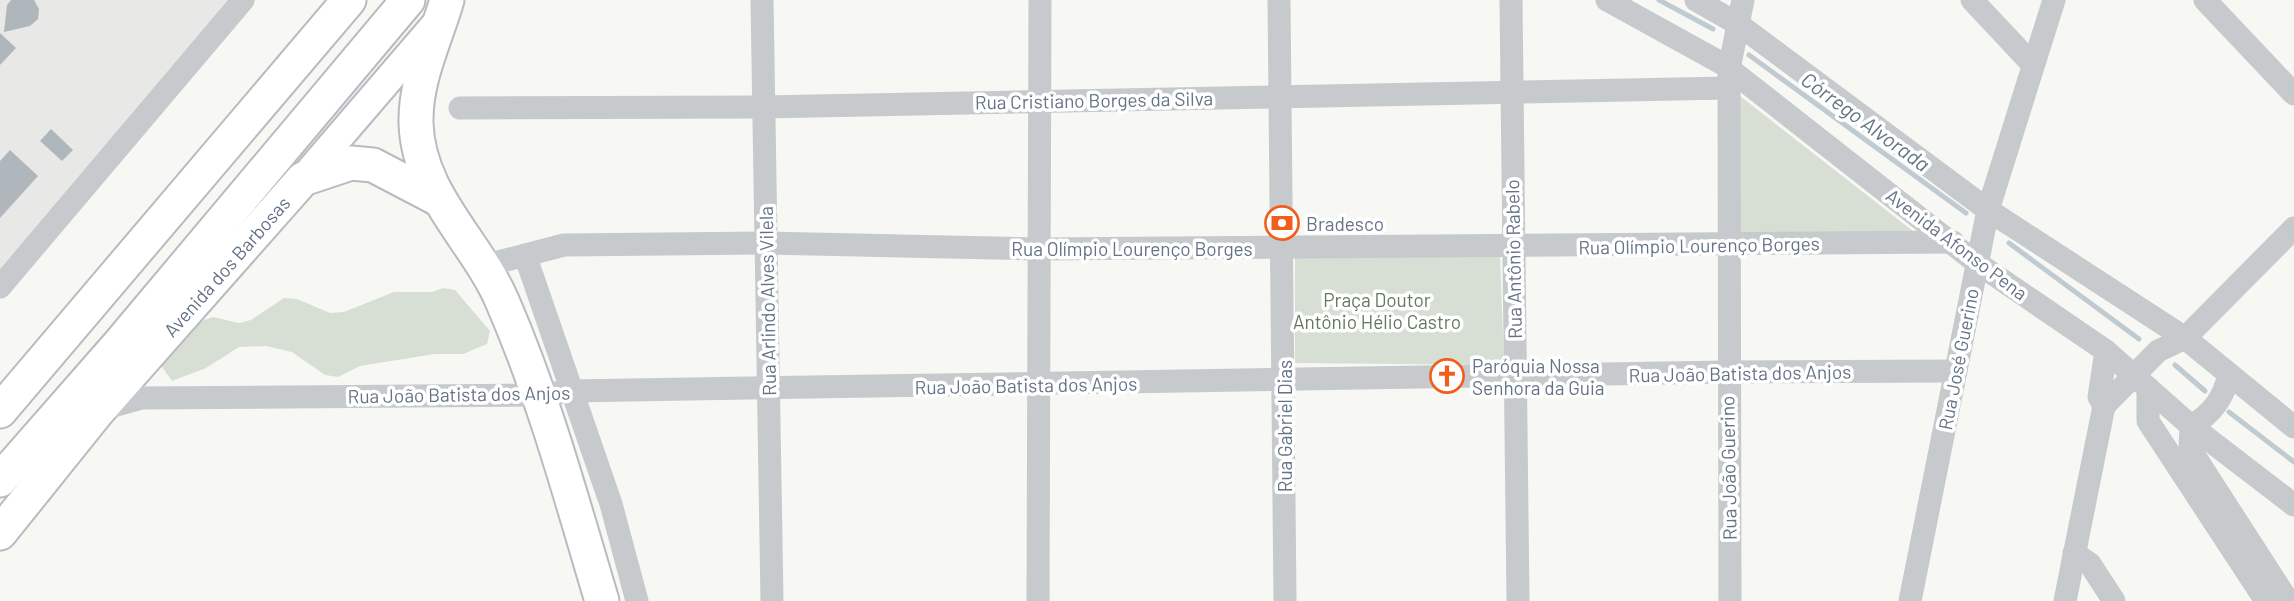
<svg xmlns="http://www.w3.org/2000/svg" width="2294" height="601" font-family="Barlow,sans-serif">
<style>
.built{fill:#e8e9e7}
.green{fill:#d7dfd4}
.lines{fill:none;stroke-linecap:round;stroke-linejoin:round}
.stream{stroke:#c0cbd1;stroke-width:5}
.building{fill:#afb7bd}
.major-casing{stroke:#b9bdc1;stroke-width:32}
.highway-casing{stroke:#b8bbbf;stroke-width:37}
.minor{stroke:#c6cacd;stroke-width:23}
.major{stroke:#fff;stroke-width:28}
.highway{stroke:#fff;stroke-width:33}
.labels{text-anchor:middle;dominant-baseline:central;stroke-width:7;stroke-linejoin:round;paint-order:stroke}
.street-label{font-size:19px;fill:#647487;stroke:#fff}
.poi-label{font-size:19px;fill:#647487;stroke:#fff;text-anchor:start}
.park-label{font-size:19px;fill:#62795f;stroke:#fff}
.water-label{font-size:21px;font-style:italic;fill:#5f7783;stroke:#fff}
</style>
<rect width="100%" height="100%" fill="#f7f7f3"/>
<polygon class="built" points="0,0 256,0 0,298"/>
<g class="green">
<polygon points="1740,96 1918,235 1738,236"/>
<polygon points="1295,256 1500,256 1504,365 1295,363"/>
<polygon points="443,288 455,290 490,331 487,344 463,354 435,354 360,366 338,377 325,375 292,352 266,346 239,347 206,368 172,381 157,360 201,321 213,317 239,323 251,320 284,298 297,299 330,313 344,312 394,292 432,292"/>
</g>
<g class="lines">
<g class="stream">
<polyline points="1659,0 1713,29"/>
<polyline points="1749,55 1966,213"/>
<polyline points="2009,243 2139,339"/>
<polyline points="2175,365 2205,391"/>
<polyline points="2229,412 2294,462"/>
</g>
</g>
<g class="building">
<polygon points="11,0 34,0 39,9 38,19 30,26 4,32 7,5"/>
<polygon points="0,33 16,48 0,65"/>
<polygon points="51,129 73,150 62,161 40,141"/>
<polygon points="10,150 38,176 0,218 0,161"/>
</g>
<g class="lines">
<g class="major-casing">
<polyline id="major" points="303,179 436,24"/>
</g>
<g class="highway-casing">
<g id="highway">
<path d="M 447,0 C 435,41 415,80 416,123 C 418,195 477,241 503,303 C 545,400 572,501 602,601"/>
<polyline points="0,411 349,0"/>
<polyline points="0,480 120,343 408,0"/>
<path id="s1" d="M 0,533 L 98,411 L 303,179 L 351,163 L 373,165 L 438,199"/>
</g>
</g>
<g class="minor">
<polyline points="762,0 772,601"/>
<polyline points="1279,0 1285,601"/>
<polyline points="1511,0 1518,601"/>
<polyline points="1607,0 1723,64 1977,263 2106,351 2191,426 2294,505"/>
<polyline points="1696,0 1738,24 1988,210 2185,338 2294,427"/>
<polyline points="1972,0 2033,65"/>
<polyline points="2205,0 2294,94"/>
<polyline points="460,108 764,107 1729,88"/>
<polyline points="525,255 611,504 637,601"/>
<polyline points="483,266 564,245 765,243 1038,249 1953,242"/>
<polyline points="0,287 243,0"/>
<path d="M 2229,374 C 2224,398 2212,414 2191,426 L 2190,449 L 2288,601"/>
<polyline points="2148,388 2148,421 2266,601"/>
<polyline points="2104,406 2158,351 2185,338 2294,228"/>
<polyline points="99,410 142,398 540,395 571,391 1727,372 1956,371"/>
<polyline points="2074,553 2090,564 2114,601"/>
<polyline points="1038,601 1040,0"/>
<polyline points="1730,601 1729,69 1743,0"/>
<polyline points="1910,601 1988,210 2054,0"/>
<polyline points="2065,601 2104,406 2099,397 2106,351"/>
</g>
<use href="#major" class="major"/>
<use href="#highway" class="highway"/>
</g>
<defs>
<g id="bank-ring" transform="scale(1.75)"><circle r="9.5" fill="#fff" stroke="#f15d1a" stroke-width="1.5"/><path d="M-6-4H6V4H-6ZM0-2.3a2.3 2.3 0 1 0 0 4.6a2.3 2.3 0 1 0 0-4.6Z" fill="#f15d1a"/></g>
<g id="church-ring" transform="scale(1.75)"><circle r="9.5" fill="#fff" stroke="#f15d1a" stroke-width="1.5"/><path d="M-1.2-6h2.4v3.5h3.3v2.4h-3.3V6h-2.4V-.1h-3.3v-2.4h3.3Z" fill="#f15d1a"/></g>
</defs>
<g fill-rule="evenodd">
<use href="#bank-ring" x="1282" y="223"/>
<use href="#church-ring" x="1447" y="376"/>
</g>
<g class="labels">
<g class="street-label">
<text transform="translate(1094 100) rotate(-1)">Rua Cristiano Borges da Silva</text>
<text transform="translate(1957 244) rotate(37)">Avenida Afonso Pena</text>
<text transform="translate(1699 245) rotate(-1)">Rua Olímpio Lourenço Borges</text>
<text x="1132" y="248">Rua Olímpio Lourenço Borges</text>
<text transform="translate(1513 259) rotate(-91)">Rua Antônio Rabelo</text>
<text stroke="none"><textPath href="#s1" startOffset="350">Avenida dos Barbosas</textPath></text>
<text transform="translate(767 301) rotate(-91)">Rua Arlindo Alves Vilela</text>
<text transform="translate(1958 359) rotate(-79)">Rua José Guerino</text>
<text transform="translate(1740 373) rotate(-1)">Rua João Batista dos Anjos</text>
<text transform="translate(1026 385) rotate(-1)">Rua João Batista dos Anjos</text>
<text transform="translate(459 394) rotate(-1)">Rua João Batista dos Anjos</text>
<text transform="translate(1284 426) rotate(-90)">Rua Gabriel Dias</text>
<text transform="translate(1728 468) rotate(-91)">Rua João Guerino</text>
</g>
<g class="poi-label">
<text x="1306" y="223">Bradesco</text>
<text x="1472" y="365">Paróquia Nossa<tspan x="1472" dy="22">Senhora da Guia</tspan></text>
</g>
<g class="park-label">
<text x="1377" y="299">Praça Doutor<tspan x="1377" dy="22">Antônio Hélio Castro</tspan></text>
</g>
<g class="water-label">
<text transform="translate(1866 121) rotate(36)">Córrego Alvorada</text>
</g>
</g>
</svg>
